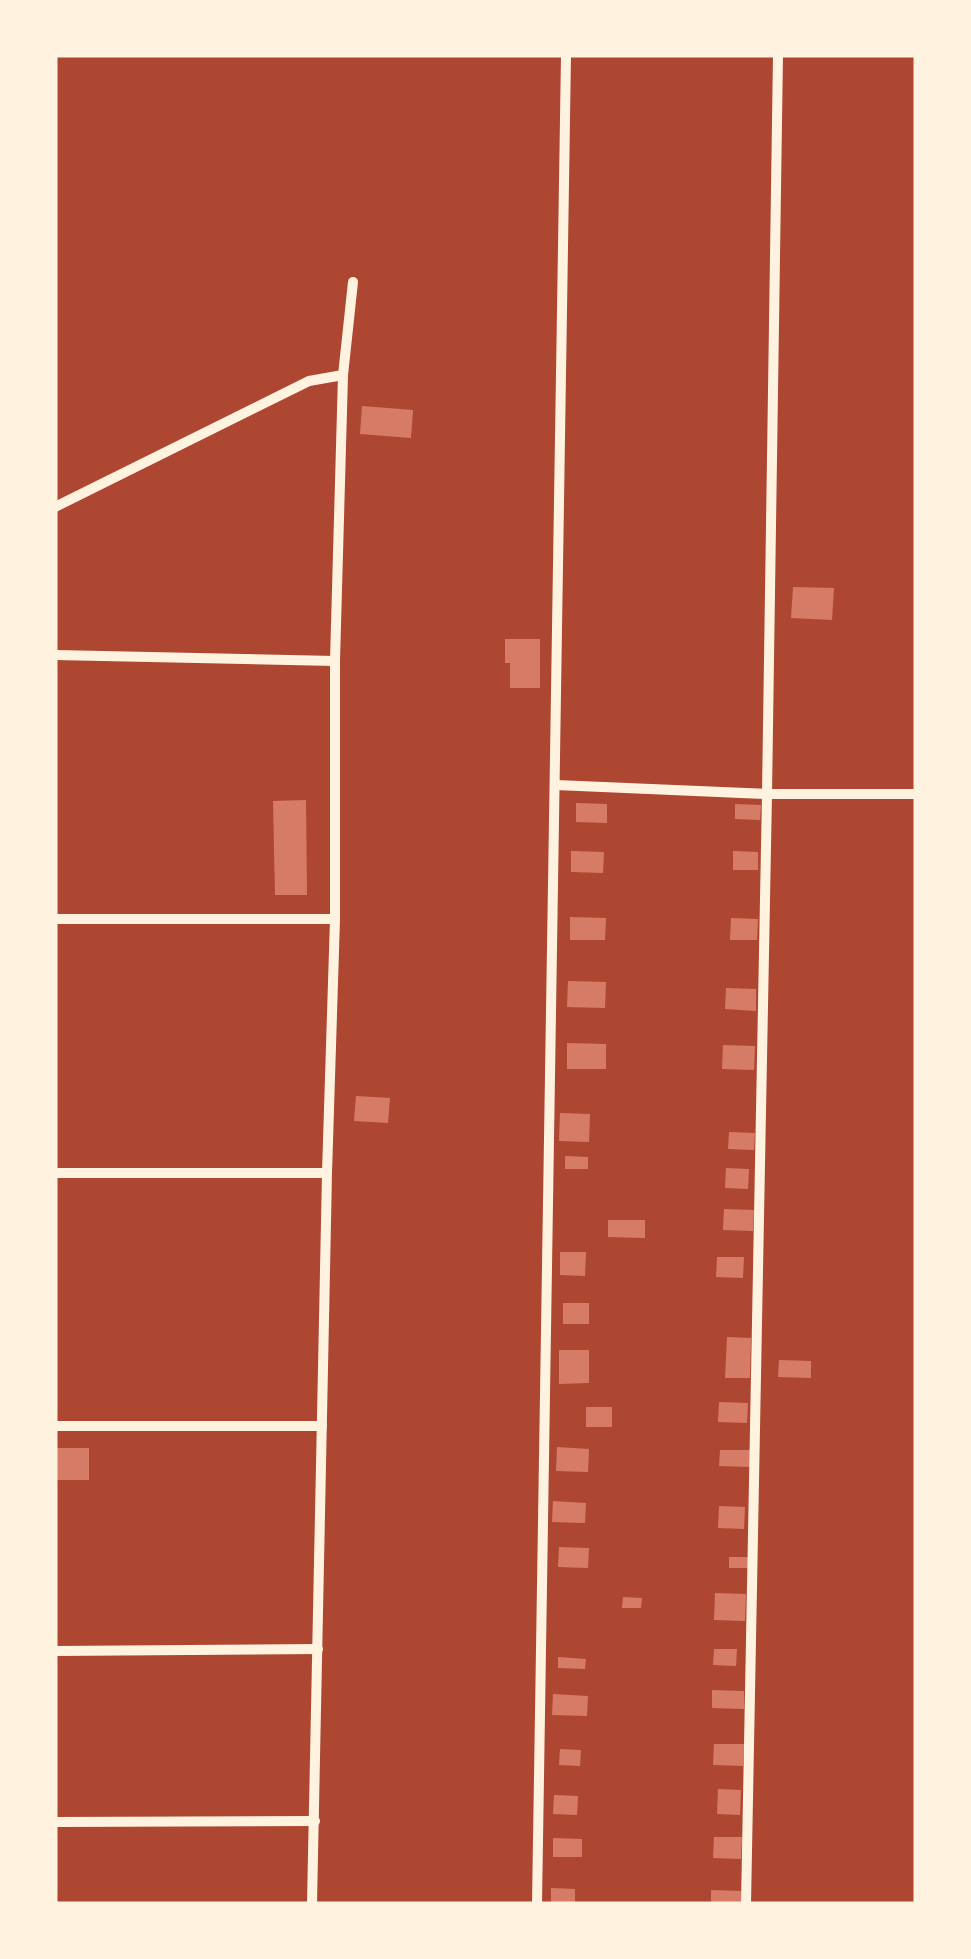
<svg xmlns="http://www.w3.org/2000/svg" width="971" height="1959" font-family="Commissioner,sans-serif">
<style>
.green{fill:#ae4732}
.building{fill:#d67c66}
.lines{fill:none;stroke-linecap:round;stroke-linejoin:round}
.minor{stroke:#fff3e0;stroke-width:10}
</style>
<rect width="100%" height="100%" fill="#c8553d"/>
<rect class="green" x="55" y="55" width="861" height="1849"/>
<g class="building">
<polygon points="362,406 413,410 411,438 360,434"/>
<polygon points="793,587 834,588 832,620 791,618"/>
<polygon points="505,639 540,639 540,688 510,688 510,663 505,663"/>
<polygon points="306,800 307,895 275,895 273,801"/>
<polygon points="576,803 607,804 607,823 576,822"/>
<polygon points="735,804 761,805 760,820 735,819"/>
<polygon points="571,851 604,852 603,873 571,872"/>
<polygon points="733,851 758,852 758,870 733,870"/>
<polygon points="570,917 606,918 605,940 570,940"/>
<polygon points="731,918 758,919 757,940 730,940"/>
<polygon points="568,981 606,982 605,1008 567,1007"/>
<polygon points="726,988 756,989 756,1011 725,1009"/>
<polygon points="567,1043 606,1044 606,1069 567,1069"/>
<polygon points="723,1045 755,1046 754,1070 722,1069"/>
<polygon points="356,1096 390,1098 388,1123 354,1121"/>
<polygon points="560,1113 590,1114 589,1142 559,1141"/>
<polygon points="729,1132 755,1133 754,1150 728,1149"/>
<polygon points="565,1156 588,1157 588,1169 565,1169"/>
<polygon points="726,1168 749,1169 748,1189 725,1188"/>
<polygon points="724,1209 754,1210 753,1231 723,1230"/>
<polygon points="608,1220 645,1220 645,1238 608,1237"/>
<polygon points="560,1252 586,1252 585,1276 560,1275"/>
<polygon points="717,1257 744,1257 743,1278 716,1277"/>
<rect x="563" y="1303" width="26" height="21"/>
<polygon points="727,1337 751,1338 750,1378 725,1378"/>
<polygon points="559,1350 589,1350 589,1383 559,1384"/>
<polygon points="779,1360 811,1361 811,1378 778,1377"/>
<polygon points="719,1402 748,1403 747,1423 718,1422"/>
<rect x="586" y="1407" width="26" height="20"/>
<polygon points="557,1447 589,1449 588,1472 556,1471"/>
<rect x="55" y="1448" width="34" height="32"/>
<polygon points="720,1450 751,1450 750,1467 719,1466"/>
<polygon points="553,1501 586,1503 585,1523 552,1522"/>
<polygon points="719,1506 745,1507 744,1529 718,1528"/>
<polygon points="559,1547 589,1548 588,1568 558,1567"/>
<polygon points="729,1557 751,1557 750,1568 729,1568"/>
<polygon points="715,1593 746,1594 745,1621 714,1620"/>
<polygon points="623,1597 642,1598 641,1608 622,1608"/>
<polygon points="714,1649 737,1649 736,1666 713,1665"/>
<polygon points="558,1657 586,1659 585,1669 558,1668"/>
<polygon points="712,1690 744,1691 744,1709 712,1708"/>
<polygon points="553,1694 588,1696 587,1716 552,1715"/>
<polygon points="714,1744 744,1744 743,1766 713,1765"/>
<polygon points="560,1749 581,1750 580,1766 559,1765"/>
<polygon points="718,1789 741,1790 740,1815 717,1814"/>
<polygon points="554,1795 578,1796 577,1815 553,1814"/>
<polygon points="714,1837 742,1837 741,1859 713,1858"/>
<polygon points="553,1838 582,1839 582,1857 553,1857"/>
<polygon points="551,1888 575,1889 575,1904 551,1904"/>
<polygon points="711,1890 741,1891 741,1904 711,1904"/>
</g>
<g class="lines">
<g class="minor">
<polyline points="55,507 309,381 343,375"/>
<polyline points="55,655 335,661"/>
<polyline points="556,785 767,794 916,794"/>
<polyline points="55,919 335,919"/>
<polyline points="55,1173 327,1173"/>
<polyline points="55,1426 322,1426"/>
<polyline points="55,1651 318,1649"/>
<polyline points="55,1822 315,1821"/>
<polyline points="312,1904 327,1173 335,919 335,661 343,375 353,282"/>
<polyline points="537,1904 566,55"/>
<polyline points="746,1904 767,794 778,55"/>
</g>
</g>
<rect width="971" height="1959" fill="none" stroke="#fff3e0" stroke-width="115"/>
</svg>
